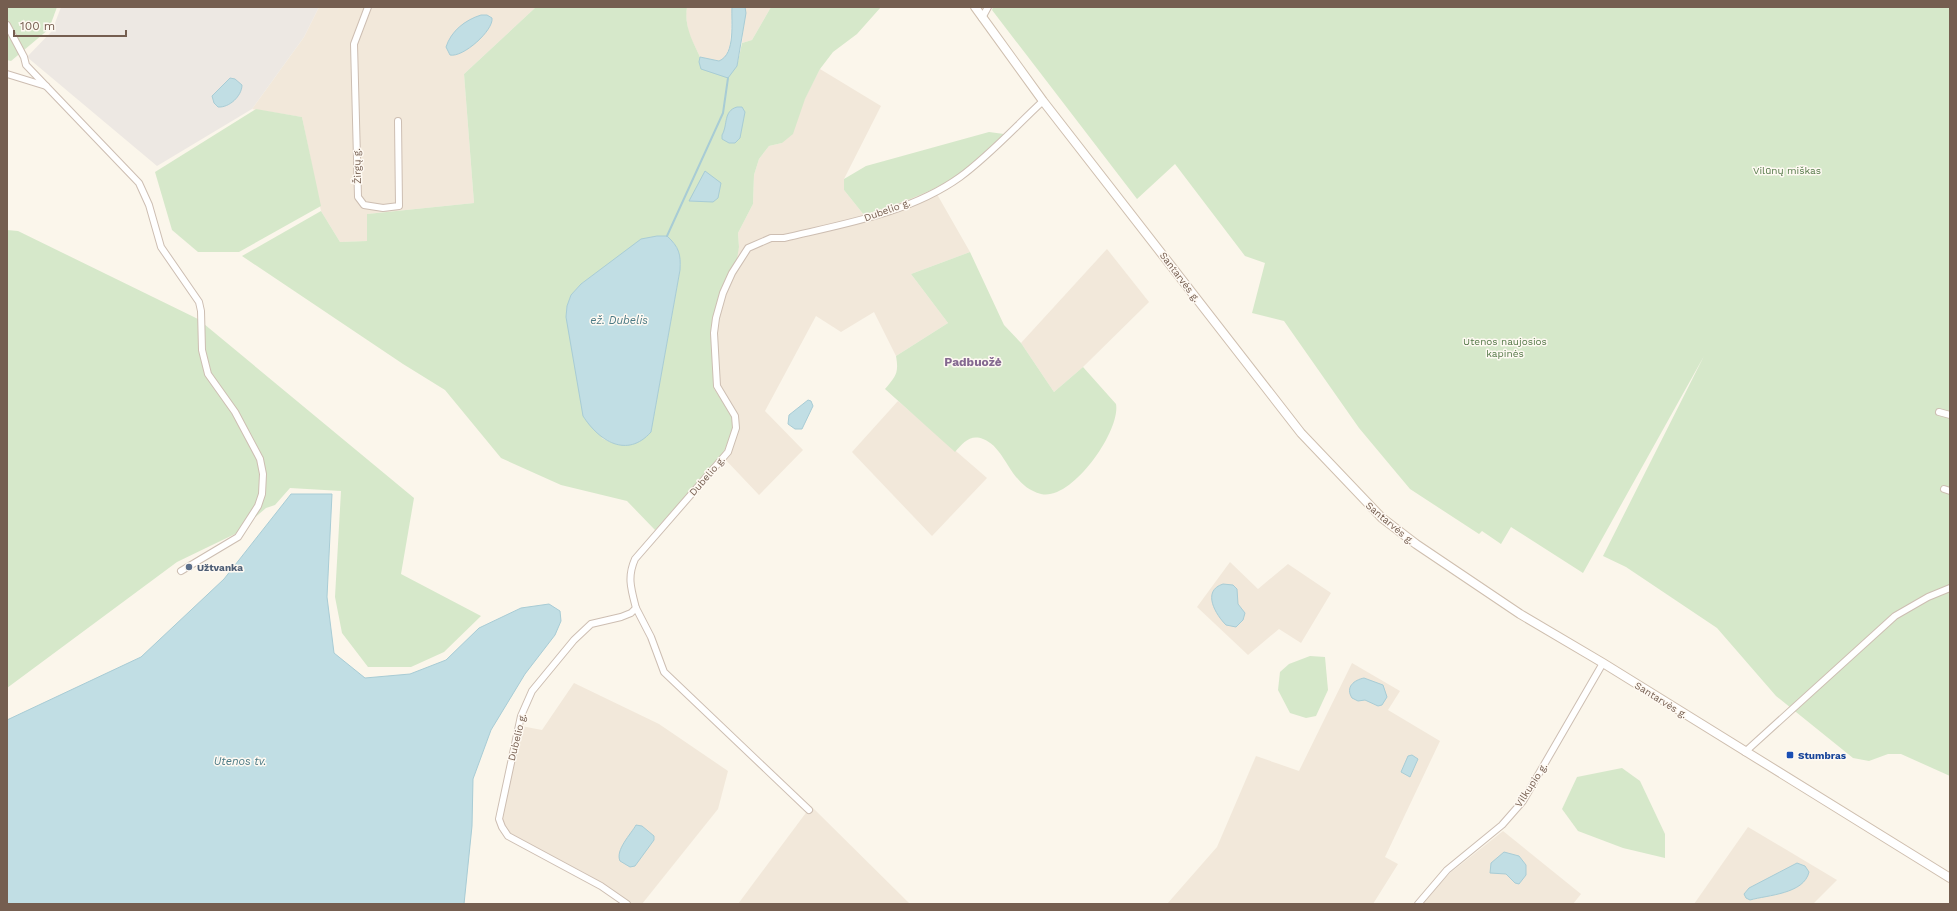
<svg xmlns="http://www.w3.org/2000/svg" width="1957" height="911" font-family="'Work Sans',sans-serif">
<style>
.residential{fill:#f2e8da}
.industrial{fill:#ede8e3}
.green{fill:#d6e8ca;fill-rule:evenodd}
.water{fill:#c1dee4;stroke:#a8ccd5}
.lines{fill:none;stroke-linecap:round;stroke-linejoin:round}
.stream{stroke:#a8ccd5;stroke-width:2}
.street-casing{stroke:#cdbeb2;stroke-width:8}
.secondary-casing{stroke:#cfbfaf;stroke-width:10}
.street{stroke:#fff;stroke-width:6}
.secondary{stroke:#fff;stroke-width:8}
.service-dot{fill:#5c6f8a;stroke:#fef9f2;stroke-width:1.5}
.transit-dot{fill:#1a4fb4;stroke:#fef9f2;stroke-width:1.5}
.labels{text-anchor:middle;dominant-baseline:central;stroke-width:3;stroke-linejoin:round;paint-order:stroke}
.street-label{font-size:10px;fill:#755e50;stroke:#fef9f2}
.park-label{font-size:10px;fill:#557949;stroke:#fef9f2}
.service-label{font-size:10px;font-weight:bold;fill:#4e5e75;stroke:#fef9f2;text-anchor:start}
.transit-label{font-size:10px;font-weight:bold;fill:#164399;stroke:#fef9f2;text-anchor:start}
.water-label{font-size:11px;font-style:italic;fill:#4b7a85;stroke:#fef9f2}
.quarter-label{font-size:12px;font-weight:bold;fill:#846890;stroke:#fef9f2}
</style>
<rect width="100%" height="100%" fill="#fbf6eb"/>
<g class="residential">
<polygon points="319,7 536,7 464,74 474,203 367,214 368,241 340,242 321,211 302,117 252,109 304,37"/>
<polygon points="687,7 732,7 730,46 724,59 719,61 700,57 688,32 686,14"/>
<polygon points="745,7 771,7 752,40 742,43"/>
<polygon points="820,69 881,106 844,179 844,190 864,215 934,189 970,252 911,274 948,323 896,356 874,312 841,332 816,316 765,411 803,450 759,495 722,456 731,413 714,389 712,331 739,247 738,233 753,204 754,175 759,159 769,146 782,143"/>
<polygon points="1107,249 1149,302 1083,367 1054,392 1021,343"/>
<polygon points="898,401 987,478 932,536 852,452"/>
<polygon points="1230,562 1258,589 1288,564 1331,593 1301,643 1279,629 1248,655 1197,607"/>
<polygon points="1352,663 1400,691 1388,710 1440,741 1385,857 1398,864 1373,904 1167,904 1217,847 1256,756 1299,771"/>
<polygon points="574,683 659,724 728,771 718,809 642,904 632,904 610,888 583,872 512,835 505,828 501,818 521,726 542,730"/>
<polygon points="811,806 910,904 738,904"/>
<polygon points="1748,827 1837,880 1813,904 1694,904"/>
<polygon points="1503,831 1581,894 1573,904 1421,904 1450,873"/>
</g>
<polygon class="industrial" points="61,7 319,7 304,37 252,109 157,166 27,57 52,31"/>
<g class="green">
<polygon points="7,7 57,7 49,29 11,61 7,60"/>
<path d="M 536,7 L 687,7 C 684,26 692,40 700,57 L 699,62 L 737,66 L 742,43 L 752,40 L 771,7 L 881,7 L 857,34 L 833,52 L 820,69 L 805,99 L 793,134 L 782,143 L 769,146 L 759,159 L 754,175 L 753,204 L 738,233 L 739,247 L 737,259 L 724,284 L 712,331 L 714,389 L 731,413 L 733,429 L 722,456 L 655,530 L 627,501 L 561,485 L 501,458 L 445,390 L 403,364 L 242,256 L 321,211 L 340,242 L 367,241 L 367,214 L 474,203 L 464,74 ZM 657,236 L 667,236 C 679,247 681,254 680,270 L 651,431 C 631,442 623,450 602,438 L 566,317 L 567,306 L 571,295 L 581,284 L 641,240 Z"/>
<polygon points="993,7 1950,7 1950,776 1901,754 1888,754 1869,761 1853,758 1776,696 1717,628 1626,567 1603,556 1704,356 1583,573 1511,527 1501,544 1482,531 1479,534 1410,489 1359,428 1284,321 1252,313 1265,263 1245,256 1175,164 1137,199 992,10"/>
<polygon points="256,109 302,117 321,206 239,252 198,252 172,230 155,172"/>
<path d="M 989,132 L 1004,134 C 988,148 973,165 955,177 C 927,195 895,204 864,215 L 844,190 L 844,179 L 866,166 Z"/>
<polygon points="7,230 18,231 198,319 414,498 401,574 481,616 444,652 411,667 368,667 342,633 335,597 341,491 290,488 275,505 266,508 237,533 177,562 7,688"/>
<path d="M 970,252 L 1004,325 L 1021,343 L 1054,392 L 1083,367 L 1116,404 C 1121,431 1071,502 1041,494 C 1009,486 1007,448 983,439 C 970,434 963,443 955,452 L 885,389 C 896,376 899,373 896,356 L 948,323 L 911,274 Z"/>
<polygon points="1310,656 1325,657 1328,690 1316,716 1306,718 1290,713 1278,690 1280,672 1289,664"/>
<polygon points="1622,768 1640,781 1665,834 1665,858 1623,848 1578,831 1562,809 1577,777"/>
</g>
<g class="water">
<path d="M 732,7 L 745,7 L 746,13 L 737,66 L 728,78 L 701,69 L 699,62 L 700,57 L 719,61 C 736,54 731,22 732,7 Z"/>
<path d="M 481,15 L 487,15 L 492,18 C 494,30 463,58 450,55 L 446,47 C 451,31 465,20 481,15 Z"/>
<path d="M 230,78 L 235,79 L 242,85 C 242,96 229,108 218,107 L 214,103 L 212,96 Z"/>
<path d="M 737,107 L 742,107 L 745,112 L 740,138 L 735,143 L 729,143 L 722,139 L 722,135 C 728,125 723,111 737,107 Z"/>
<polygon points="705,171 721,183 718,198 713,202 689,201"/>
<path d="M 657,236 L 667,236 C 679,247 681,254 680,270 L 651,432 C 627,459 599,441 583,416 L 566,317 L 567,306 L 571,295 L 581,284 L 641,239 Z"/>
<polygon points="808,400 811,401 813,406 802,429 795,429 788,424 789,415"/>
<polygon points="291,494 332,494 327,597 334,653 365,678 410,674 446,660 479,628 521,608 549,604 560,611 561,621 555,635 525,674 491,730 473,779 472,826 464,904 7,904 7,720 141,657 224,579"/>
<path d="M 1223,584 L 1233,585 L 1237,589 L 1238,604 L 1245,613 L 1243,620 L 1236,627 L 1226,625 C 1216,615 1201,591 1223,584 Z"/>
<path d="M 1364,678 L 1383,685 L 1387,697 L 1382,705 L 1378,706 L 1365,700 L 1358,701 L 1352,698 C 1345,687 1354,680 1364,678 Z"/>
<polygon points="1412,755 1418,759 1410,777 1401,772 1408,756"/>
<path d="M 636,825 L 642,826 L 654,836 L 654,840 L 635,866 L 630,867 L 620,861 C 615,850 631,834 636,825 Z"/>
<polygon points="1504,852 1519,856 1526,865 1526,875 1519,884 1515,883 1506,874 1490,873 1491,863"/>
<path d="M 1797,863 L 1805,866 L 1809,872 C 1804,894 1768,895 1750,900 L 1746,898 L 1744,894 L 1749,888 Z"/>
</g>
<g class="lines">
<polyline class="stream" points="667,236 723,113 728,78"/>
<g class="street-casing">
<g id="street">
<polyline points="368,7 354,44 358,197 364,205 383,208 399,206 398,121"/>
<polyline points="982,18 988,7"/>
<polyline points="7,25 24,57 26,65 139,183 149,205 161,247 199,302 201,311 202,350 208,374 235,412 260,459 263,474 262,494 258,506 238,537 181,571"/>
<polyline points="7,74 46,86"/>
<polyline points="1939,412 1950,415"/>
<polyline points="1944,489 1950,491"/>
<polyline points="636,608 651,637 664,672 809,810"/>
<polyline points="1745,752 1895,616 1928,597 1950,588"/>
<path d="M 627,904 L 601,886 L 508,836 L 502,827 L 499,819 L 521,716 L 532,691 L 574,640 L 591,624 L 621,617 L 631,613 L 636,608 C 631,589 627,577 635,559 L 728,452 L 736,428 L 735,416 L 717,386 L 714,333 L 716,318 L 723,293 L 732,273 L 748,248 L 771,238 L 784,238 C 843,224 910,213 960,177 C 990,155 1016,126 1043,101"/>
<polyline points="1418,904 1447,870 1502,825 1523,801 1603,663"/>
</g>
</g>
<g class="secondary-casing">
<polyline id="secondary" points="975,7 1043,101 1301,433 1382,518 1416,544 1520,614 1603,663 1950,878"/>
</g>
<use href="#street" class="street"/>
<use href="#secondary" class="secondary"/>
</g>
<circle class="service-dot" cx="189" cy="567" r="4"/>
<rect class="transit-dot" x="1786" y="751" width="8" height="8" rx="2"/>
<g class="labels">
<g class="street-label">
<text transform="translate(357 166) rotate(-92)">Žirgų g.</text>
<text transform="translate(887 210) rotate(-20)">Dubelio g.</text>
<text transform="translate(1180 277) rotate(53)">Santarvės g.</text>
<text transform="translate(707 476) rotate(-49)">Dubelio g.</text>
<text transform="translate(1390 523) rotate(40)">Santarvės g.</text>
<text transform="translate(1661 700) rotate(32)">Santarvės g.</text>
<text transform="translate(517 737) rotate(-76)">Dubelio g.</text>
<text transform="translate(1531 785) rotate(-57)">Vilkupio g.</text>
</g>
<g class="park-label">
<text x="1787" y="170">Vilūnų miškas</text>
<text x="1505" y="341">Utenos naujosios<tspan x="1505" dy="12">kapinės</tspan></text>
</g>
<g class="service-label">
<text x="197" y="567">Užtvanka</text>
</g>
<g class="transit-label">
<text x="1798" y="755">Stumbras</text>
</g>
<g class="water-label">
<text x="619" y="320">ež. Dubelis</text>
<text x="240" y="761">Utenos tv.</text>
</g>
<g class="quarter-label">
<text x="973" y="362">Padbuožė</text>
</g>
</g>
<rect width="1957" height="911" fill="none" stroke="#755e50" stroke-width="16"/>
<path d="M14 30v6h112v-6" fill="none" stroke="#755e50" stroke-width="2"/>
<text x="20" y="30" font-size="12" fill="#755e50" stroke="#fef9f2" stroke-width="3" paint-order="stroke">100 m</text>
</svg>
